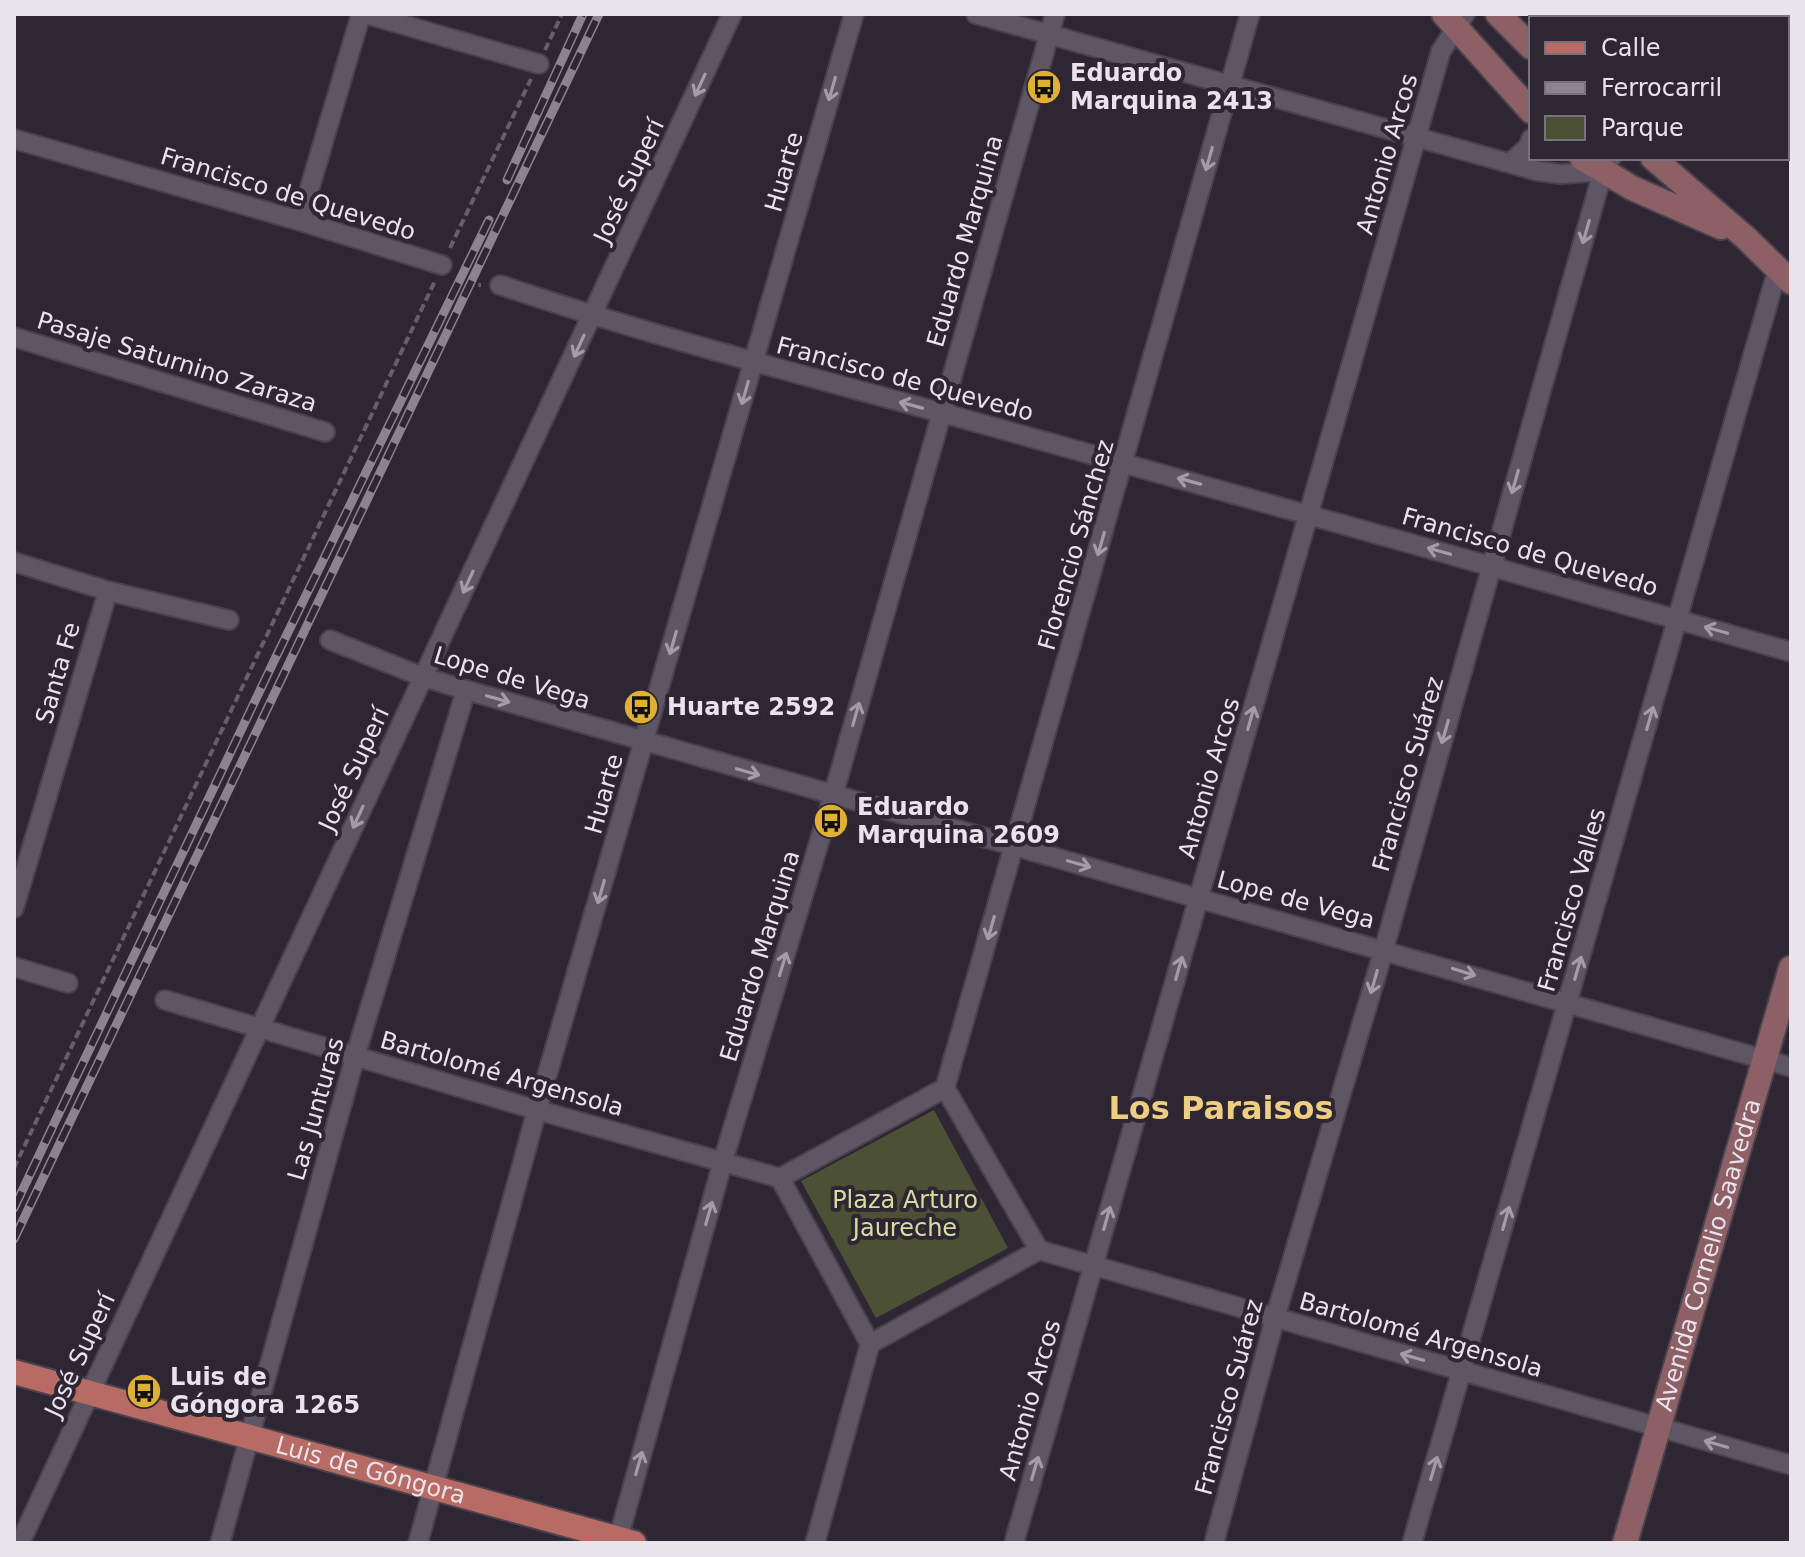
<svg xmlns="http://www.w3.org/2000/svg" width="1805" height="1557" font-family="'DejaVu Sans',sans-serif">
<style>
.green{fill:#4c5035}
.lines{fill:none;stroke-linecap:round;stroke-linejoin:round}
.street-casing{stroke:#49424d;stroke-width:22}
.secondary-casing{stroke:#49424d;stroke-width:28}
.primary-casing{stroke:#49424d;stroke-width:28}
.path{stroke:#665f6b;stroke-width:4;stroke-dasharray:8 4;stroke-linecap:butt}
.street{stroke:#5f5665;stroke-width:18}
.secondary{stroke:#8c6065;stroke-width:24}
.primary{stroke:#b86b65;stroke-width:24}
.rail-casing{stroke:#8b848f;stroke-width:9}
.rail{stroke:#2e2633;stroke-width:6;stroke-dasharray:18;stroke-linecap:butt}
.oneway{stroke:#a49ca8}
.labels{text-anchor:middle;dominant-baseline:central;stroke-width:8;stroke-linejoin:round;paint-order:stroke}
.poi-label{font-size:24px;font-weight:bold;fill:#e9e3ec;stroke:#2e2633;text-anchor:start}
.street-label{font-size:24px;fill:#e9e3ec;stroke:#2e2633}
.park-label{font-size:24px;fill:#d5dea0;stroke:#2e2633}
.district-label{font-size:32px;font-weight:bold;fill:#eece83;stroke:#2e2633}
</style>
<rect width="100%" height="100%" fill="#2e2633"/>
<polygon class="green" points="934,1110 1008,1248 876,1318 801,1181"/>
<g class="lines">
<g class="street-casing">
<g id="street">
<polyline points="366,14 539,64"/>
<polyline points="976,14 1537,171 1561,174 1603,171"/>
<polyline points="1709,18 1725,14"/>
<polyline points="14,139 300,221 442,265"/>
<polyline points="1510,163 1528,147 1531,139"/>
<polyline points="300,221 361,14"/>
<path d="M 500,285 C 660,339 824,380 986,425 C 1255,500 1523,574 1791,652"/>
<polyline points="14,337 325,432"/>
<polyline points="14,562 108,591 229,620"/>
<path d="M 330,640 L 423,677 L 466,690 C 907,819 1350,938 1791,1067"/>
<polyline points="14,908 108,591"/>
<polyline points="14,967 68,983"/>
<polyline points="165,1000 537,1110 780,1178"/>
<polyline points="945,1088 1039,1250"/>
<polyline points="780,1178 945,1088 1250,14"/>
<polyline points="780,1178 870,1344 815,1543"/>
<polyline points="1039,1250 1791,1465"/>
<polyline points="870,1344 1039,1250"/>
<polyline points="20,1543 732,14"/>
<polyline points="220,1543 355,1057 466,690"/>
<polyline points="418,1543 537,1110 854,14"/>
<polyline points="617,1543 723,1161 833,796 1055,14"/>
<polyline points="1014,1543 1441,51 1465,14"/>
<polyline points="1214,1543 1275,1318 1384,949 1603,171 1611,158"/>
<polyline points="1412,1543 1774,282 1779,271"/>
</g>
</g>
<g class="secondary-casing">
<g id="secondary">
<polyline points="1444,14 1531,111"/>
<polyline points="1498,14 1531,47"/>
<polyline points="1582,158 1632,188 1721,227"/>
<polyline points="1653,158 1746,238 1791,282"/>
<path id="s1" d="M 1625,1543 L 1791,968"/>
</g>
</g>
<g class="primary-casing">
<g id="primary">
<path id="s2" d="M 14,1372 L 634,1543"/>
</g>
</g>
<g class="path">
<polyline points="545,50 562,14"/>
<polyline points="450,248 531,79"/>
<polyline points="457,276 471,285 481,285"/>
<polyline points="14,1168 435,281"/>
</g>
<use href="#street" class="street"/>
<use href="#secondary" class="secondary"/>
<use href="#primary" class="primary"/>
<g class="rail-casing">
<g id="rail">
<polyline points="507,180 583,14"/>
<polyline points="14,1208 273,663 489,220"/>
<polyline points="14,1239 599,14"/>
</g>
</g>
<use href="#rail" class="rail"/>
</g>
<defs><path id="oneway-shaft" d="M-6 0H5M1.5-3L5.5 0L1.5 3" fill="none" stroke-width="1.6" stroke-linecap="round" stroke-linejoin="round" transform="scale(2)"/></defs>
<g class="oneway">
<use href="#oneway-shaft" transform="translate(700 85) rotate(115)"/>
<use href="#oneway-shaft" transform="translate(832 89) rotate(106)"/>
<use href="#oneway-shaft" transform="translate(1209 159) rotate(106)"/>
<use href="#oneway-shaft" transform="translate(1586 232) rotate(106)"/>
<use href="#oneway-shaft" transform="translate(579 346) rotate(115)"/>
<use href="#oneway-shaft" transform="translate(745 393) rotate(106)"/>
<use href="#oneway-shaft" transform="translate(911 405) rotate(-165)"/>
<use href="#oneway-shaft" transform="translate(1189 481) rotate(-165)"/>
<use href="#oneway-shaft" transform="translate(1515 482) rotate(106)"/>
<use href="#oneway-shaft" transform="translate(1101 544) rotate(106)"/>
<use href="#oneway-shaft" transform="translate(1439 551) rotate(-164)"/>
<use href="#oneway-shaft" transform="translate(468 582) rotate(115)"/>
<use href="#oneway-shaft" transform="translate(1716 630) rotate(-164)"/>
<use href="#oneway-shaft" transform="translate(673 643) rotate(106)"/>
<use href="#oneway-shaft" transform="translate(498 699) rotate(16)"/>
<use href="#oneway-shaft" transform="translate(856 714) rotate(-74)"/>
<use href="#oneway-shaft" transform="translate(1251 718) rotate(-74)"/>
<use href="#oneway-shaft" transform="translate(1650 718) rotate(-74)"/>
<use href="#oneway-shaft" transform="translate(1445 732) rotate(106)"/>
<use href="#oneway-shaft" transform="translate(748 772) rotate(16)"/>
<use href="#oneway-shaft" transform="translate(358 817) rotate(115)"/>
<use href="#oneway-shaft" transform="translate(1079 864) rotate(16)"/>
<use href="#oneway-shaft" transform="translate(601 892) rotate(106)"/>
<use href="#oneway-shaft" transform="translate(991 928) rotate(106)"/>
<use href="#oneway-shaft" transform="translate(783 964) rotate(-73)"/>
<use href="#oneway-shaft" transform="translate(1179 968) rotate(-74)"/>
<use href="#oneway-shaft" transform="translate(1578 968) rotate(-74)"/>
<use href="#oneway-shaft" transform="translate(1464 972) rotate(17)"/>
<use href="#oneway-shaft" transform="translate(1374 982) rotate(106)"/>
<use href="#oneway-shaft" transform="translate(709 1213) rotate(-74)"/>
<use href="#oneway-shaft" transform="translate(1107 1218) rotate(-74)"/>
<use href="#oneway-shaft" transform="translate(1506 1218) rotate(-74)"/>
<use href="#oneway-shaft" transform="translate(1412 1357) rotate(-164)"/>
<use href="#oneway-shaft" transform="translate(1716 1444) rotate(-164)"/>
<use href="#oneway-shaft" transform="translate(639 1463) rotate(-74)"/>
<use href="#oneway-shaft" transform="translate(1035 1468) rotate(-74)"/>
<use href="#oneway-shaft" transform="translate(1434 1468) rotate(-74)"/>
</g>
<defs>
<g id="bus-disc" transform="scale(1.8)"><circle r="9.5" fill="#dfb034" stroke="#2e2633"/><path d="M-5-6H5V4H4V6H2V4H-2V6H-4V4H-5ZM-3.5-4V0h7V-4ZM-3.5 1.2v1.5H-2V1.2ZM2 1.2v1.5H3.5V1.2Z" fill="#111"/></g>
</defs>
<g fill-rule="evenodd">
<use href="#bus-disc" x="1044" y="87"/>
<use href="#bus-disc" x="641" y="707"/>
<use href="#bus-disc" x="831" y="821"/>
<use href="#bus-disc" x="144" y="1391"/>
</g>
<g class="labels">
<g class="poi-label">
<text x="1070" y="73">Eduardo<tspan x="1070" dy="28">Marquina 2413</tspan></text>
<text x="667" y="707">Huarte 2592</text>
<text x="857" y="807">Eduardo<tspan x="857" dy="28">Marquina 2609</tspan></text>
<text x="170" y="1377">Luis de<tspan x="170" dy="28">Góngora 1265</tspan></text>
</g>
<g class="street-label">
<text transform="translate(1387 154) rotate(-74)">Antonio Arcos</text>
<text transform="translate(784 172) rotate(-74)">Huarte</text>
<text transform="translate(629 181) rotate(-65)">José Superí</text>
<text transform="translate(288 194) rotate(17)">Francisco de Quevedo</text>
<text transform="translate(965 241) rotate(-74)">Eduardo Marquina</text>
<text transform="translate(177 362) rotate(17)">Pasaje Saturnino Zaraza</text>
<text transform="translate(905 379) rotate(15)">Francisco de Quevedo</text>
<text transform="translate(1076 545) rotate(-74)">Florencio Sánchez</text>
<text transform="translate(1530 552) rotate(16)">Francisco de Quevedo</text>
<text transform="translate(58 673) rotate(-74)">Santa Fe</text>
<text transform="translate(512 678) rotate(17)">Lope de Vega</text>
<text transform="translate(354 769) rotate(-65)">José Superí</text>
<text transform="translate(1408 774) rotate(-74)">Francisco Suárez</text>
<text transform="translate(1209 778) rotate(-74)">Antonio Arcos</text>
<text transform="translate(604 794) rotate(-74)">Huarte</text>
<text transform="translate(1296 900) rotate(15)">Lope de Vega</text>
<text transform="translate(1572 900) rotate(-74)">Francisco Valles</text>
<text transform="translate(760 956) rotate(-73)">Eduardo Marquina</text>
<text transform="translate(502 1074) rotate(16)">Bartolomé Argensola</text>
<text transform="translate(316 1109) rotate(-74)">Las Junturas</text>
<text stroke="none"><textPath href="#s1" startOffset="300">Avenida Cornelio Saavedra</textPath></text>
<text transform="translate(1421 1335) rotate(16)">Bartolomé Argensola</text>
<text transform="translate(80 1355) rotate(-65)">José Superí</text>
<text transform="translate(1229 1397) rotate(-75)">Francisco Suárez</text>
<text transform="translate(1030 1400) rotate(-74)">Antonio Arcos</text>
<text stroke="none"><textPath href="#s2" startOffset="370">Luis de Góngora</textPath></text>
</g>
<g class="park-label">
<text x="905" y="1200">Plaza Arturo<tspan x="905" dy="28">Jaureche</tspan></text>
</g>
<g class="district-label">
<text x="1221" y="1108">Los Paraisos</text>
</g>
</g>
<rect width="1805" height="1557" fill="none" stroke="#e9e3ec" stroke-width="32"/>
<rect x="1529" y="16" width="260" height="144" fill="#2e2633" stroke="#79727d" stroke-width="2"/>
<rect x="1545" y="42" width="40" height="12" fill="#b86b65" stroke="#79727d" stroke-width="2"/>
<text x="1601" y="56" font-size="24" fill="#e9e3ec">Calle</text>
<rect x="1545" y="82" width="40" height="12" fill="#8b848f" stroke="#79727d" stroke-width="2"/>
<text x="1601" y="96" font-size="24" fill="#e9e3ec">Ferrocarril</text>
<rect x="1545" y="116" width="40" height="24" fill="#4c5035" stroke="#79727d" stroke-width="2"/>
<text x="1601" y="136" font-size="24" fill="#e9e3ec">Parque</text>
</svg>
